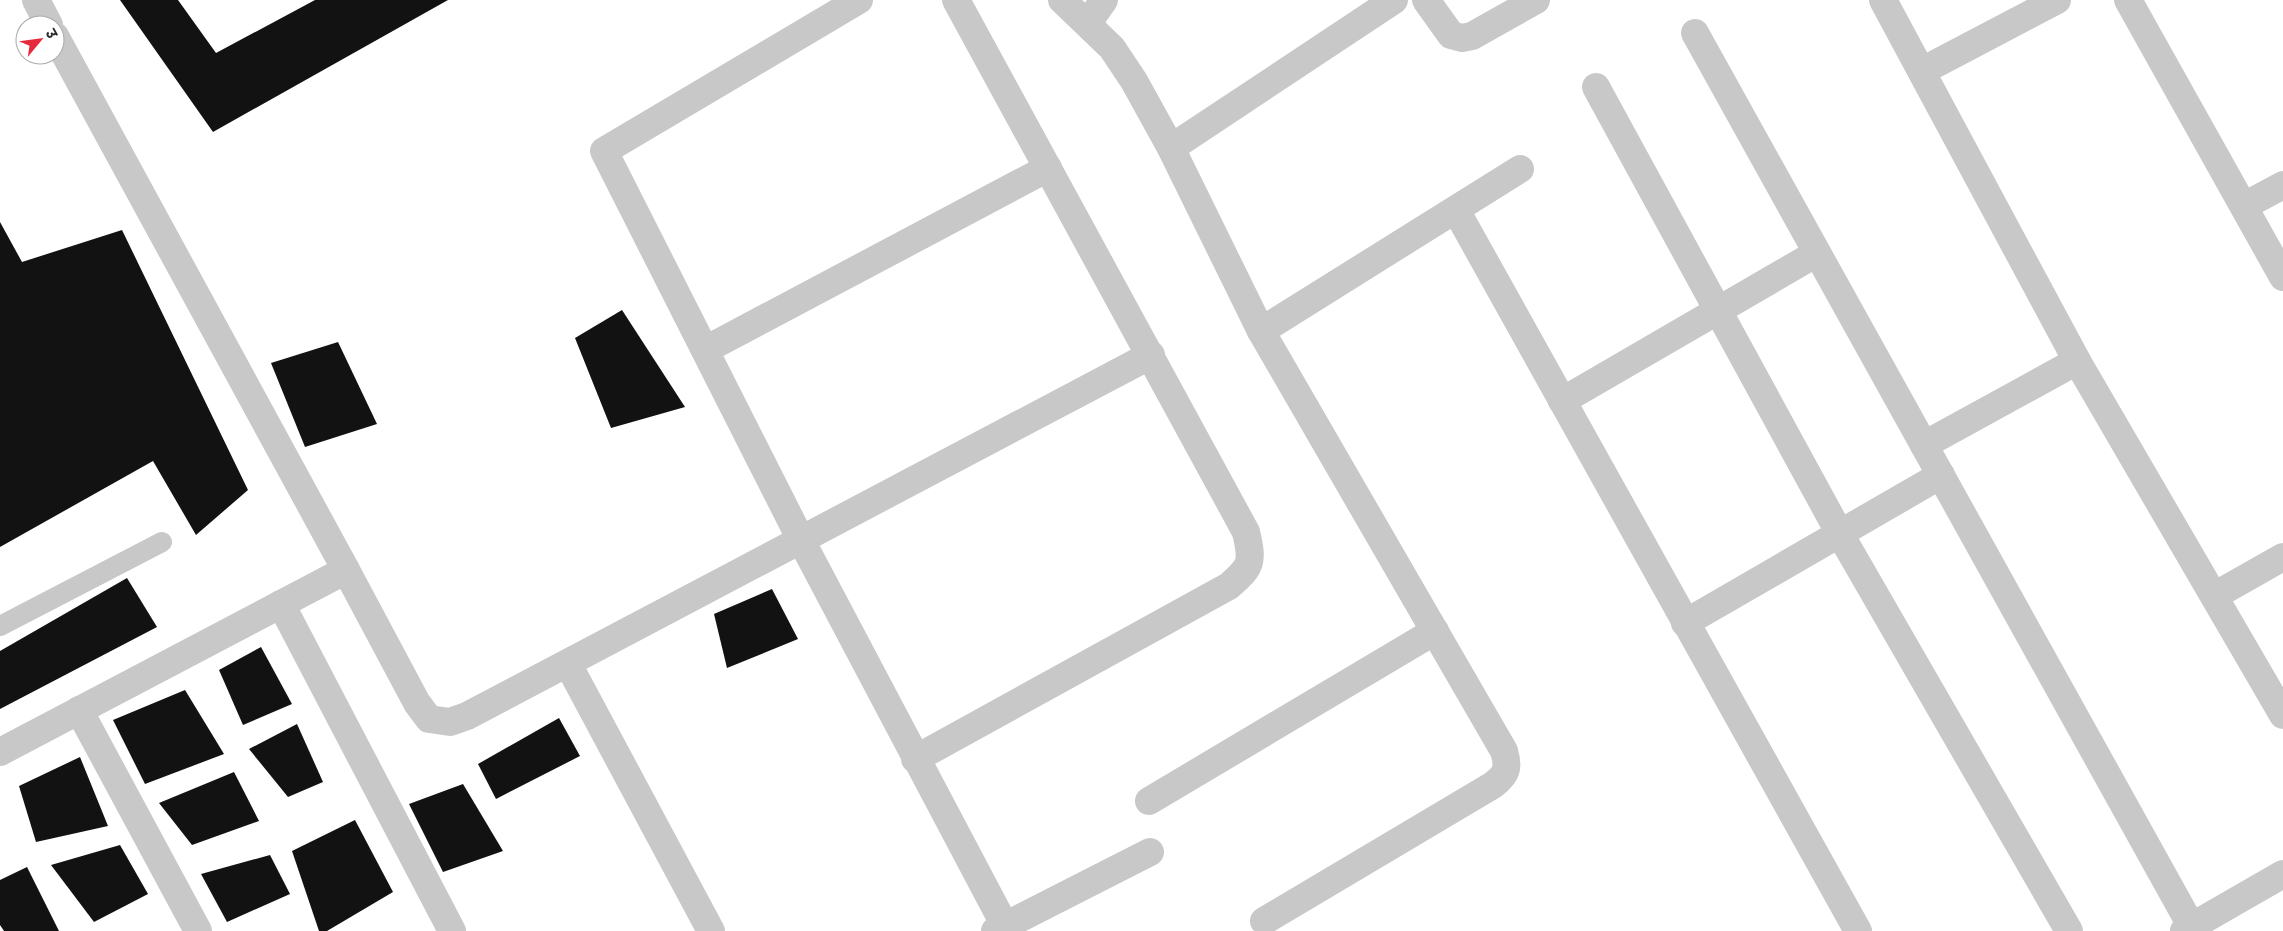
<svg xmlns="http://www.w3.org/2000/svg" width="2283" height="931" font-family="Poppins,'Noto Sans Devanagari',sans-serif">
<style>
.building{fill:#121212}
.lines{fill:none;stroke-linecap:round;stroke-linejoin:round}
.lane{stroke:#c8c8c8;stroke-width:20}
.street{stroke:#c8c8c8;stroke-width:28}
</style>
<rect width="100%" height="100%" fill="#fff"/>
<g class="building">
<polygon points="120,0 178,0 216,53 315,0 448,0 213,132"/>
<polygon points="0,222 22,262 122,230 248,490 196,535 153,461 0,547"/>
<polygon points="622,310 685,407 611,428 575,338"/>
<polygon points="338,342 377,424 305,447 271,363"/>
<polygon points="127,578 157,627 0,709 0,651"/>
<polygon points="772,589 798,639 727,668 714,614"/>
<polygon points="261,647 292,704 243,725 219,670"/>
<polygon points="185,690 224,754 145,784 113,720"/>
<polygon points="559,718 580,756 496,799 478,764"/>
<polygon points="297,724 323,782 288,797 249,749"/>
<polygon points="80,757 108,826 36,842 19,786"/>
<polygon points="234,772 259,821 192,845 159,803"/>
<polygon points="463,784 503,851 443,872 409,804"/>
<polygon points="355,820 393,892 327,931 319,931 292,851"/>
<polygon points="120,845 148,894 94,922 51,865"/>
<polygon points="270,855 290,894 227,922 201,874"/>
<polygon points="27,867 59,931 4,931 0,925 0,880"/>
</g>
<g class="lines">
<polyline class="lane" points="0,626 162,542"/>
<g class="street">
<polyline points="36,0 49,25"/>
<polyline points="859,0 604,151 801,540 1005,926"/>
<polyline points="1062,0 1112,48 1134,81 1171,148 1261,331 1520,169"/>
<polyline points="1426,0 1451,35 1462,38 1472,36 1536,0"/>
<polyline points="1883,0 2077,361 2283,715"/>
<polyline points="2128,0 2283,277"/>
<polyline points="1088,23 1104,0"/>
<polyline points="1695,33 2194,931"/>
<polyline points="1922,71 2057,0"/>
<polyline points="1596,87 1840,534 2069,931"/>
<polyline points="1171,148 1394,0"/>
<polyline points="2244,206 2283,185"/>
<polyline points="1456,210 1858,931"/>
<path d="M 1261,331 L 1504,751 C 1509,768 1507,774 1493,785 L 1264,921"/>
<polyline points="705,350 1048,168"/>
<polyline points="1562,401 1817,253"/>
<polyline points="1924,445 2077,361"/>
<polyline points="346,570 417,703 429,719 450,722 467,716 1151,355"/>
<polyline points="2214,596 2283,557"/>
<polyline points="281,604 452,931"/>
<polyline points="1685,623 1941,475"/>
<polyline points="568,664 711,931"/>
<polyline points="79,710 198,931"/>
<polyline points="0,752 346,570 55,36"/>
<path d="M 915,759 L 1229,586 C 1252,566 1253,562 1246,532 L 956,0"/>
<polyline points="1149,801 1435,631"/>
<polyline points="995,931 1150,852"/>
<polyline points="2184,931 2283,874"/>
</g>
</g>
<g transform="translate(40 40) rotate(61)"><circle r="24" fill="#ffffff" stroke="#aaaaaa"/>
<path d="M0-4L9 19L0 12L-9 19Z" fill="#e62a3e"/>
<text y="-8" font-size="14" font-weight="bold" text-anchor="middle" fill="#2b2b2b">उ</text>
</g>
</svg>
